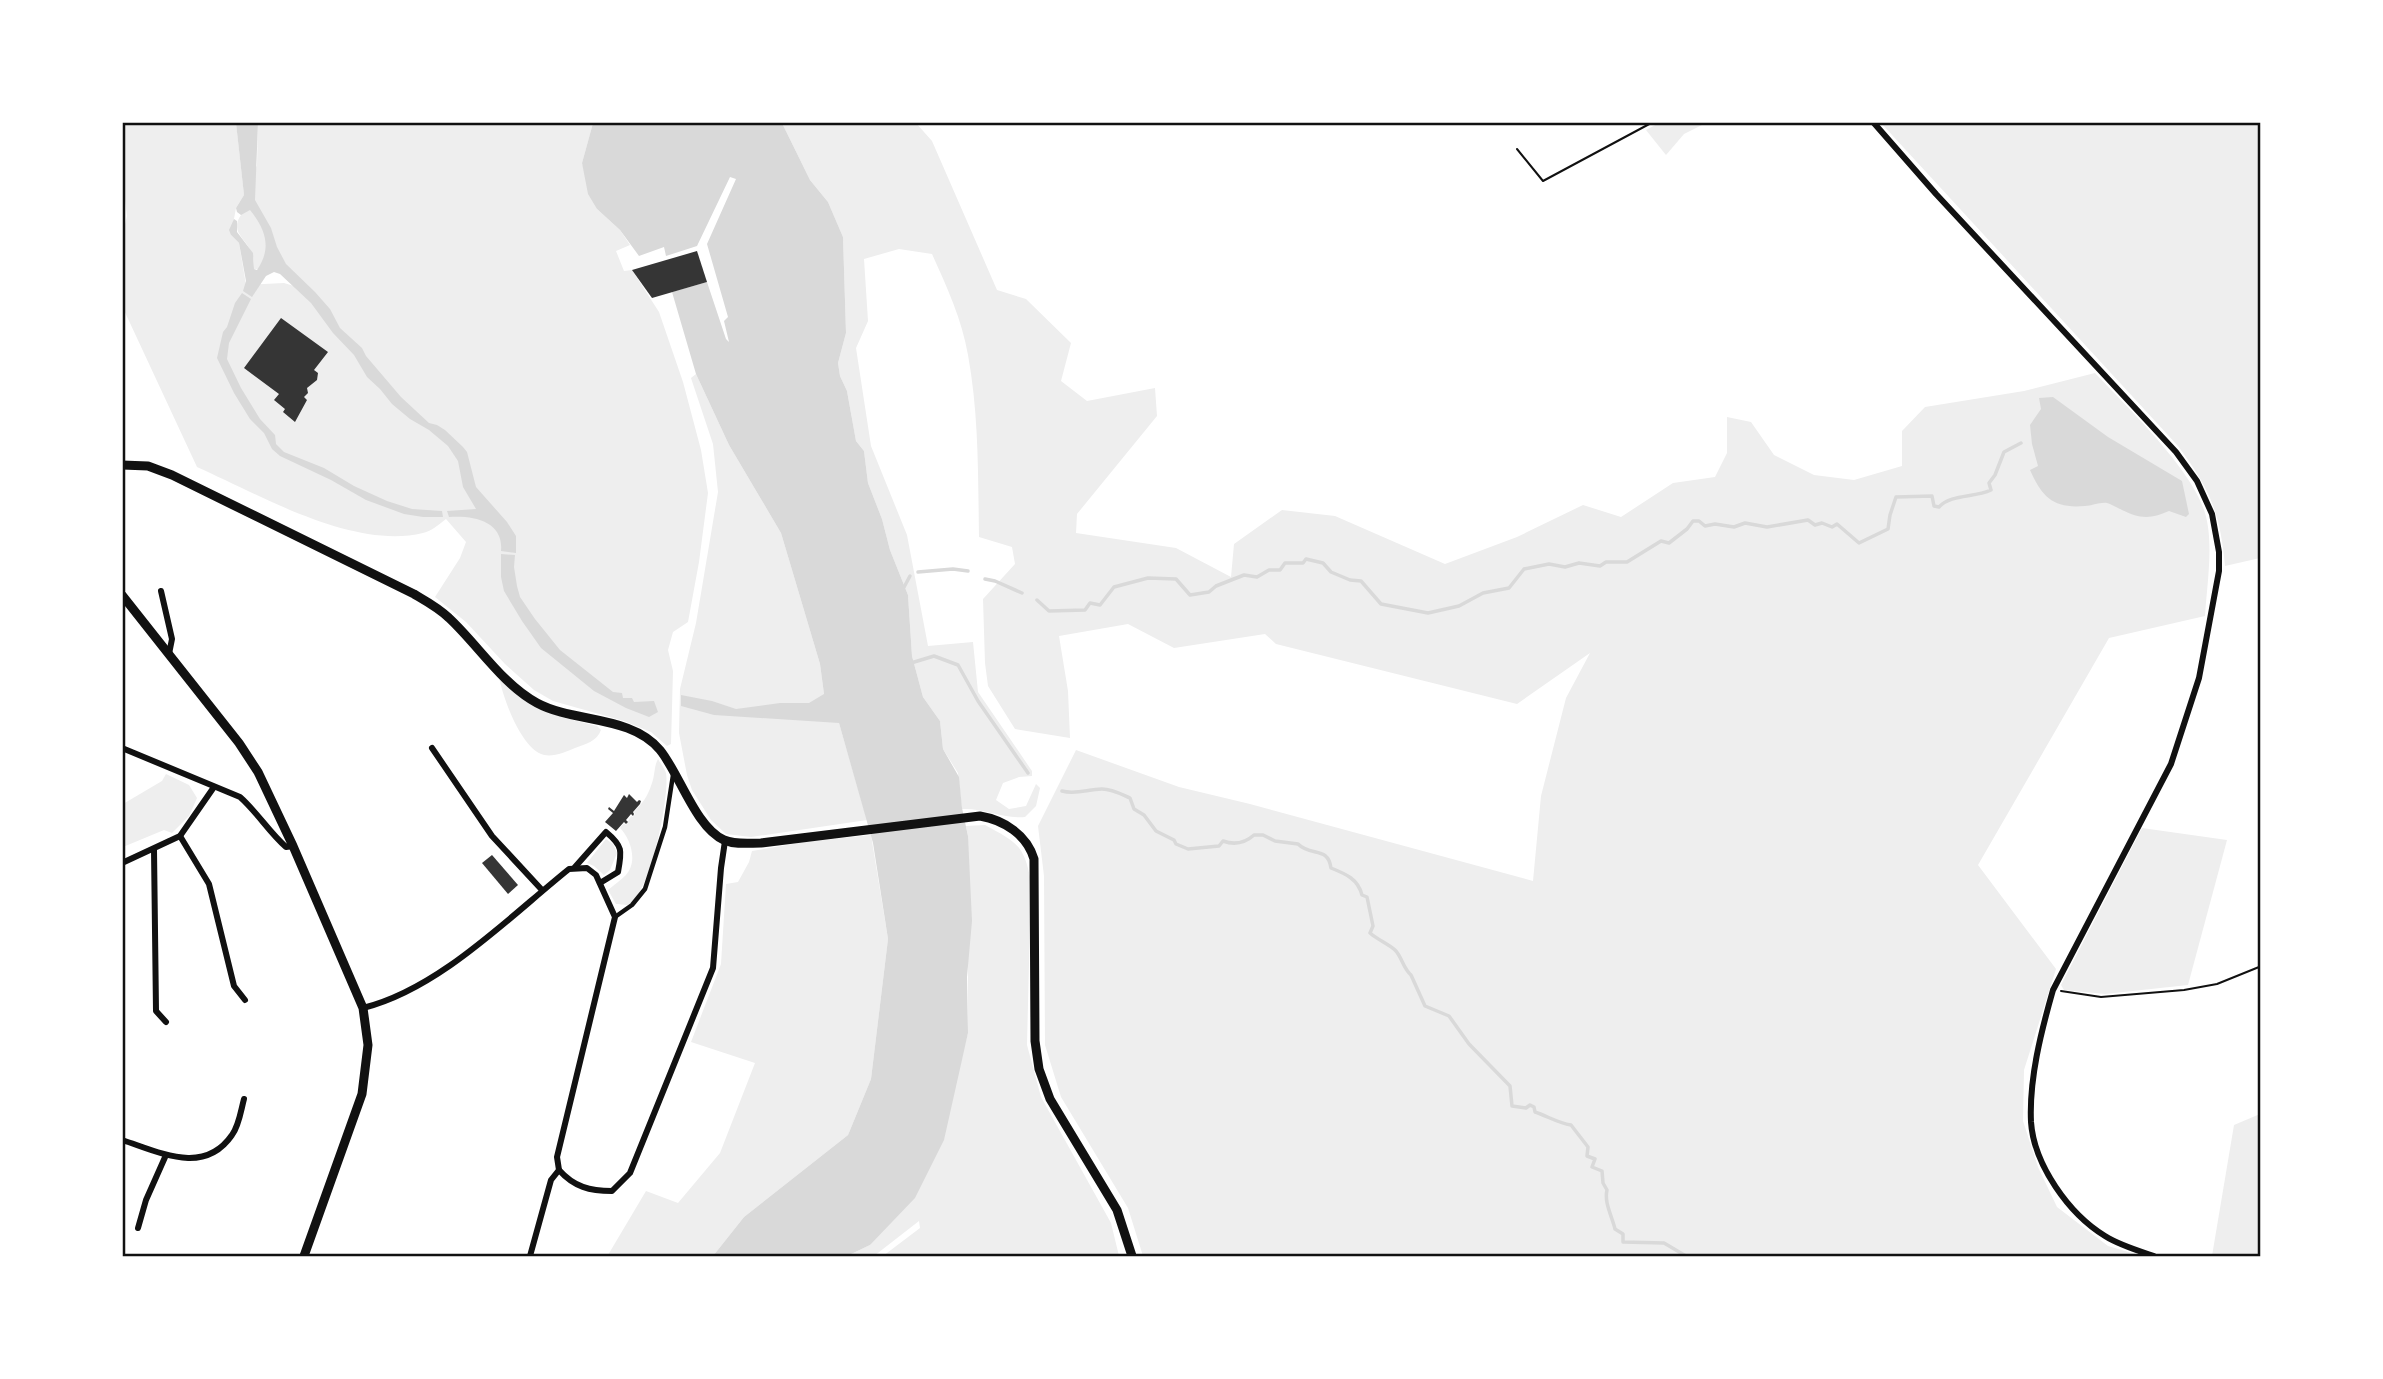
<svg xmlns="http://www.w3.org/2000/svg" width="2383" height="1379" font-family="'Fira Sans Condensed',sans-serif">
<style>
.green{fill:#eee}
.water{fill:#d9d9d9}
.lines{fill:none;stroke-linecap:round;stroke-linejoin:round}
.stream{stroke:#d9d9d9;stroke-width:3.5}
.building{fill:#353535}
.path{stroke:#111;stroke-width:2}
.pedestrian{stroke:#111;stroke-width:4.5}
.minor{stroke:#111;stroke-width:6}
.secondary{stroke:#111;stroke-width:9}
.neatline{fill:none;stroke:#111;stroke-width:2.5}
</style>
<rect width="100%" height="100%" fill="#fff"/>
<g class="green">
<polygon points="1661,122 1706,122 1706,123 1684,134 1666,155 1646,130"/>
<path d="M 123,123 L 236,123 L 244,195 L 236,208 L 231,235 L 239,243 L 246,285 L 284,283 L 314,292 L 290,270 L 254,269 C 254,263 254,257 251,251 C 244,237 230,231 241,215 L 257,165 L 258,123 L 593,123 L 582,163 L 597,209 L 620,230 L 630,245 L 616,251 L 624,271 L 632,270 L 659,312 L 683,382 L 701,450 L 708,493 L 699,562 L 688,622 L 673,632 L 668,650 L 673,671 L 671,744 L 667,746 L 651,732 L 624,721 L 553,701 L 534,690 L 505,664 L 466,622 L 435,597 L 460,558 L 466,542 L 446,519 C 438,525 432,531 423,533 C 353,550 260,495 197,467 L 123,308 L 122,237 L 127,216 L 123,183 Z"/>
<path d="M 782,123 L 916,123 L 932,141 L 997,290 L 1026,299 L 1071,343 L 1061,381 L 1087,401 L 1155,388 L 1157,416 L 1077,514 L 1076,533 L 1176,548 L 1231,577 L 1234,544 L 1282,510 L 1335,516 L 1445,564 L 1517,537 L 1583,505 L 1621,517 L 1673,483 L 1715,477 L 1727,453 L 1727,417 L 1751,422 L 1774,455 L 1814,475 L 1854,480 L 1902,466 L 1902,431 L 1925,407 L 2024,391 L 2095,373 C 2127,407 2193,470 2205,513 C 2214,542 2207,585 2205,616 L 2109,638 L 1978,865 L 2056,969 L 2024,1070 L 2023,1121 L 2038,1167 L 2057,1207 L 2108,1246 L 2142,1256 L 1143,1256 L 1128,1208 L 1061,1097 L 1045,1045 L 1044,876 L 1038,826 L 1076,750 L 1179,787 L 1250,804 L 1533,881 L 1541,796 L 1566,698 L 1590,653 L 1517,704 L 1276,644 L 1265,634 L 1174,648 L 1128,624 L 1059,636 L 1068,691 L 1070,738 L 1015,729 L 988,686 L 985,663 L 983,599 L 1015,564 L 1012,547 L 979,537 C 978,476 979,415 968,355 C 962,320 947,287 932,254 L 899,249 L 864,259 L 868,321 L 856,348 L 871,446 L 907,535 L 928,646 L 973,642 L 978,692 L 1032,771 L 1032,776 L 1019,777 L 1003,783 L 996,800 L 1009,809 L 1026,806 L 1036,784 L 1040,788 L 1036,806 L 1025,817 C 1003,819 984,808 962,809 L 958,773 L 943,749 L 940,721 L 923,697 L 912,656 L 908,595 L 890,550 L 882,519 L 868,483 L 864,451 L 856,441 L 847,391 L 840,376 L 838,363 L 846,333 L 843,237 L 828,202 L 810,180 Z"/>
<path d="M 1881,123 L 2260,123 L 2260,558 L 2225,566 C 2220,512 2210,489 2178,446 Z"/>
<polygon points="696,374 729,445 781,533 820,664 824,694 839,723 867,820 751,837 726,834 711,820 692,790 687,775 679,733 680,689 696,623 718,492 713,444 691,378"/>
<path d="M 499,677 L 532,705 L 561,717 L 597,726 L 601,730 C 597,741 586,744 575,748 C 566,752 554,757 544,755 C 521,749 503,698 499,677 Z"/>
<path d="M 658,759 C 660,763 665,769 666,773 C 670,795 650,898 627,905 C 625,905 618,904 616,904 L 608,890 C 614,885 621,880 626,875 C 638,862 631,839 620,828 L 624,823 L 626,825 L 631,816 L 633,817 L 635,814 L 634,812 C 643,802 647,798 652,783 C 655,775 654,766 658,759 Z"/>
<polygon points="166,774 189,785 197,798 189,816 172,833 164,830 123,847 123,804 162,781"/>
<path d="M 985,825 C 1018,843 1024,845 1031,882 L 1027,1045 L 1041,1097 L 1111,1223 L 1119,1256 L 883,1256 L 920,1228 L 919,1221 L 874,1256 L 847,1256 L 870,1245 L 956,1080 L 968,1033 L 968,836 L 966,826 Z"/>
<polygon points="2142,828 2227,840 2188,985 2105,994 2064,990 2061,985"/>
<polygon points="871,835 888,939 871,1079 848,1135 744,1217 713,1256 608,1255 646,1191 678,1203 720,1153 755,1063 691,1042 721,964 726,884 738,882 749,862 752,851 805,842"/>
<polygon points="606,839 613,844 617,853 610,870 604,875 594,866 587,863"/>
<polygon points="2260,1114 2260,1256 2212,1256 2234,1125"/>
</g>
<g class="water">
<path d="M 236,123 L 258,123 L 255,200 L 271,228 L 277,247 L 286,264 L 315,292 L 330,309 L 340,328 L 362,348 L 366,356 L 401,397 L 429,423 L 437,425 L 445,430 L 463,447 L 467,452 L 476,487 L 507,522 L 516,536 L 516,553 L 501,551 C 504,521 473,515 449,517 L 447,511 L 476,509 L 463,487 L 458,461 L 448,446 L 429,430 L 410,419 L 392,404 L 380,389 L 367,377 L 354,355 L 333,333 L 311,303 L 280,274 L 274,272 L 266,276 L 252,297 L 243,291 L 246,281 L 239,243 L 231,235 L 229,230 L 234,219 L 237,221 L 237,232 L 253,253 L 254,269 L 257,270 C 272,248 266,230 250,210 L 241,215 L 237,212 L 236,208 L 244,195 Z"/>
<polygon points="593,123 782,123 810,180 828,202 843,237 846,333 838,363 840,376 847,391 856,441 864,451 868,483 882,519 890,550 908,595 912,656 923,697 940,721 943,749 959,777 962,808 968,836 972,921 967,977 968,1033 944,1140 915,1198 870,1245 847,1256 713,1256 744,1217 848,1135 871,1079 888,939 873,843 839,723 714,715 681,706 681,695 712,701 736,709 780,703 809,703 824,694 820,664 781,533 729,445 696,374 672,292 707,282 726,339 729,342 724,321 728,317 707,244 736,179 730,177 697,246 666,256 664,247 639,256 620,230 597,209 588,194 582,163"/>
<polygon points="242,293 251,299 229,343 227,359 241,388 260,419 275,435 276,444 284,452 324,468 354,486 387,501 412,509 442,511 443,517 423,517 404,514 366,500 331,480 280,456 272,449 264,433 250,419 234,393 217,358 223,332 227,327 235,303"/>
<path d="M 2053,397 L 2108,437 L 2182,481 L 2189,514 L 2186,517 L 2169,511 C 2151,519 2140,519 2122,510 C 2118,508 2111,504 2107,503 C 2100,502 2091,506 2085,506 C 2053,509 2042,497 2030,470 L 2038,466 L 2032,444 L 2030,425 L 2041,409 L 2039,398 Z"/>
<polygon points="501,554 515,555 514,567 517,586 520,597 535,619 560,650 613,692 622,693 623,698 632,698 634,702 654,701 658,712 649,717 626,708 594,691 541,648 522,621 504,591 501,577"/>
</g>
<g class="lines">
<g class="stream">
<polyline points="918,572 953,569 968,571"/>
<polyline points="985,579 995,581 1022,593"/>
<polyline points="903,589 910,576"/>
<path d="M 1037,600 L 1049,611 L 1085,610 L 1090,603 L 1100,605 L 1114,587 L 1148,578 L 1176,579 L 1190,595 L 1209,592 L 1216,586 L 1244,575 L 1257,577 L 1269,570 L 1280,570 L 1285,563 L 1303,563 L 1306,559 L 1323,563 L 1331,572 L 1350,580 L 1361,581 L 1381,604 L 1428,613 L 1459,606 L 1483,593 L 1509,588 L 1524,569 L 1549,564 L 1565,567 L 1579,563 L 1600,566 L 1606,562 L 1627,562 L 1661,541 L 1669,543 L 1687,529 L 1693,521 L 1699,521 L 1705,526 L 1715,524 L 1734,527 L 1745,523 L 1767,527 L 1808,520 L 1815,525 L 1822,523 L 1832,527 L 1837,524 L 1859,543 L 1888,529 L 1890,515 L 1896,497 L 1932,496 L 1934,506 L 1939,507 C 1951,494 1974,498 1991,490 L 1989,483 L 1995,475 L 2004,452 L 2021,443"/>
<polyline points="911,663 934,656 958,665 978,701 1028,773"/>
<path d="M 1062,791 C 1076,795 1088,789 1102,789 C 1112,789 1121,794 1130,798 L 1134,809 L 1144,815 L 1156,831 L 1174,840 L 1176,844 L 1188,849 L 1219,846 L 1223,841 C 1234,845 1245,843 1254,835 L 1263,835 L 1275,841 L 1298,844 C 1311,857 1328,846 1331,868 C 1346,874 1358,879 1362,895 L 1367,897 L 1373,926 L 1370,933 C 1378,940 1387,943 1395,950 C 1402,957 1403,968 1411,975 L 1425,1006 L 1449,1016 L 1469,1044 L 1510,1086 L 1512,1106 L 1526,1108 L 1530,1105 L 1534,1107 L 1535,1112 C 1547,1116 1558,1123 1571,1125 L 1588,1147 L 1587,1156 L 1595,1159 L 1592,1167 L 1602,1171 L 1603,1183 L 1607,1190 C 1604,1203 1612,1216 1615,1229 L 1623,1234 L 1623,1242 L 1664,1243 L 1686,1256"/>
</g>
</g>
<g class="building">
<polygon points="697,251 707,282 652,298 632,270"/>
<polygon points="281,318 328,352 314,370 318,373 317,380 307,388 308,393 304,397 307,400 295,422 283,412 285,409 274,400 279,394 244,368"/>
<polygon points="629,794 637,802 639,800 641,801 640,804 633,812 634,814 633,816 631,814 626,820 628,822 626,824 624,822 616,831 605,822 613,813 608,809 609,807 614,811 624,795 627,798"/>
<polygon points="492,855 518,885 508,894 482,863"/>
</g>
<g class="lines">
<g class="path">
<polyline points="1517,149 1543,181 1653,122"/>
<polyline points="2061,991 2101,997 2184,990 2217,984 2259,967"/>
</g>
<polyline class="pedestrian" points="615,917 632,905 645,889 665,827 673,775"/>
<g class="minor">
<path d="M 1873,122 L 1936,194 L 2176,452 L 2197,481 L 2212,514 L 2219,552 L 2219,571 L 2199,678 L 2171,764 L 2053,990 C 2041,1032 2029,1079 2031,1122 C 2034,1165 2069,1214 2105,1236 C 2119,1245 2139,1251 2154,1256"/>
<polyline points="161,591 172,639 169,654"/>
<path d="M 122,748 L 240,797 C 257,812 269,832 286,847 L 293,846"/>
<polyline points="432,748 492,836 542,890"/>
<polyline points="180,836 209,884 234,986 245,1000"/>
<polyline points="154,850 156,1011 166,1022"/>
<polyline points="122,863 180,836 214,787"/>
<path d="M 575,867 L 606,832 C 623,846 622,851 618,872 L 600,883"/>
<path d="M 363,1008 C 439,989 508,918 569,869 L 587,868 L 596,875 L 615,917 L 557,1157 L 559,1170 L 551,1180 L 530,1256"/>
<path d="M 122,1140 C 159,1152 204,1176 232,1135 C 239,1126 241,1110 244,1099"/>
<path d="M 559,1170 C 574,1187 590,1191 612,1191 L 630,1173 L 713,968 L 721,868 L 725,841"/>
<polyline points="138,1228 146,1200 166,1155"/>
</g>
<g class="secondary">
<path d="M 122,465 L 148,466 L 172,475 L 414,594 C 426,601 439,608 449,618 C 478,645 502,684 537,703 C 574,723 631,715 660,750 C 679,773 696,828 724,840 C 736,845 749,843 761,843 L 980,816 C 1004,820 1027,835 1034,859 L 1035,1041 L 1039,1069 L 1050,1099 L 1117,1210 L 1132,1256"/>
<polyline points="122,595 239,743 258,772 293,846 363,1008 368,1045 362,1094 304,1256"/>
</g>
</g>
<rect width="2383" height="1379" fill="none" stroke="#ffffff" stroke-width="248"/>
<rect x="124" y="124" width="2135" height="1131" class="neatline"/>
</svg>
